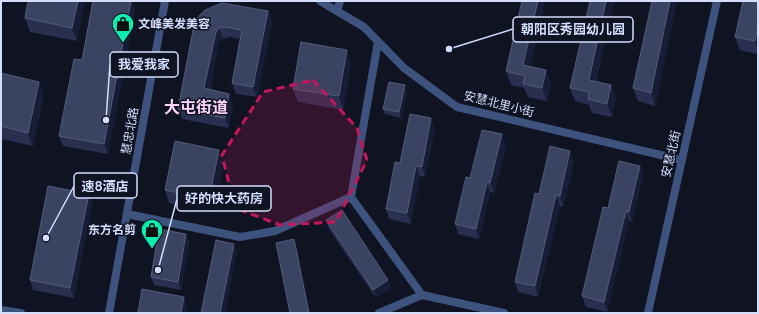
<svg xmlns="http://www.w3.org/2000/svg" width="759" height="314" font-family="'DM Sans','Noto Sans SC',sans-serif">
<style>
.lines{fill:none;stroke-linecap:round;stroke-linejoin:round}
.minor{stroke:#3d537e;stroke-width:8}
.tertiary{stroke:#3d537e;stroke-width:8}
.wall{fill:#29304f}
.shaded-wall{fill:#171d35}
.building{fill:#3b4362;stroke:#535b7a}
.marked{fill:#c2185b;fill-opacity:0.2;stroke:#c2185b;stroke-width:3;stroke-dasharray:8 5;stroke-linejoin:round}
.labels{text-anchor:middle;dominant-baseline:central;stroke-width:3;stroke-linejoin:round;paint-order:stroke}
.poi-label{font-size:12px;font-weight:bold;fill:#d3defc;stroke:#0f1322;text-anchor:start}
.street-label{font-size:12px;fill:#d3defc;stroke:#0f1322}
.district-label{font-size:16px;font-weight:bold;fill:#fcd5fc;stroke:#0f1322}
.leader{fill:none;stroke:#d3defc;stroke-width:1.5}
.callout-dot{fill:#d3defc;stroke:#0f1322;stroke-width:1.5}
.callout{fill:#0f1322;stroke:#d3defc;stroke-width:1.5}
.callout-label{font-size:13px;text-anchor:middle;font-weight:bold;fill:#d3defc}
</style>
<rect width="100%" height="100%" fill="#0f1322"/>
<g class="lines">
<g class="minor">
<polyline points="320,1 364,27 404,68 457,107 682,160"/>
<polyline points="337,11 340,1"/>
<polyline points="351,197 422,295"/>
<polyline points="127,214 240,237 275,231 351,197 378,42"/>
<polyline points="1,310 21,313"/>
<polyline points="379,313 422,295 504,313"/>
<polyline points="648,313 717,1"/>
</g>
<polyline class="tertiary" points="109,313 165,1"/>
</g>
<g class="wall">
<polygon points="28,1 85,1 77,41 30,32 25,18"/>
<polygon points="93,1 133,1 135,8 108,154 63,146 59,136 82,60"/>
<polygon points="590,1 614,1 596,82 611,85 616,98 612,117 592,113 589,105 575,101 570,88"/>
<polygon points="652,1 677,1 655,106 638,101 633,88"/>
<polygon points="758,1 758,54 740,50 735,37"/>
<polygon points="268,11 272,21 257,97 236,94 232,83 240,39 229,37 223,39 219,42 210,90 233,105 229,128 182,119 178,109 194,25"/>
<polygon points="351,63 343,110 298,102 293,89"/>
<polygon points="531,67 546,70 551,83 547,101 528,97 524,88 511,85 506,71"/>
<polygon points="1,73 39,82 44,95 33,146 1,139"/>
<polygon points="407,91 401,118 385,114 383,109"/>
<polygon points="435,129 425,177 420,176 411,224 389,219 386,209"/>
<polygon points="506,145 494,193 490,192 479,239 458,234 455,224"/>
<polygon points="574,161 563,207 560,206 538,297 518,292 515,282 539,194"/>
<polygon points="224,163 214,212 169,203 165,190"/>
<polygon points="640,166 643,176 632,222 629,221 607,312 586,307 582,296"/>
<polygon points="92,204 74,298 33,290 30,280"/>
<polygon points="326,220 388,280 391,288 376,298 329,229"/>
<polygon points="186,234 189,242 181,290 154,285 151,277"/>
</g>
<g class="shaded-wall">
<polygon points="78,1 85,1 77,41 72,28"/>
<polygon points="131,1 133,1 135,8 108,154 104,144"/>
<polygon points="538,1 545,1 528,78 523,65"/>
<polygon points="606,1 614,1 593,93 589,80"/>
<polygon points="670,1 677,1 655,106 651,93"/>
<polygon points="268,11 272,21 257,97 253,87"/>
<polygon points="758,27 758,49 755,41"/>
<polygon points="219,28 223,39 219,42 208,99 204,88 216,32"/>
<polygon points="347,50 351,63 343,110 339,96"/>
<polygon points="546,70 551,83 547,101 542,88"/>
<polygon points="39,82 44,95 33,146 28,133"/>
<polygon points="405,85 407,91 401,118 399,112"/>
<polygon points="611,85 616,98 612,117 607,104"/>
<polygon points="229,94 233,105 229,128 225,118"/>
<polygon points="431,118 435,129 425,177 422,167"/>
<polygon points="502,134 506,145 494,193 490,183"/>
<polygon points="219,150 224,163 214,212 209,199"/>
<polygon points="570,151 574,161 563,207 560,196"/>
<polygon points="416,166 420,176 411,224 407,213"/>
<polygon points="640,166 643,176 632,222 629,212"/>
<polygon points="487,182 490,192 479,239 476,229"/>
<polygon points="89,194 92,204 74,298 70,288"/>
<polygon points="556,195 560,206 538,297 535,286"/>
<polygon points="626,211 629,221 607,312 604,302"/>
<polygon points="186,234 189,242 181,290 178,282"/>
<polygon points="294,239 297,248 310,313 309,313"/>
<polygon points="234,244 237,252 225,313 220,313"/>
<polygon points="388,280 391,288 376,298 373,290"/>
<polygon points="184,297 187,305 185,313 181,313"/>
</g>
<g class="building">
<polygon points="28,1 78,1 72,28 25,18"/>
<polygon points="93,1 131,1 104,144 59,136 74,59 82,60"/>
<polygon points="522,1 538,1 523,65 546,70 542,88 523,84 525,76 506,71"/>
<polygon points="590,1 606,1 589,80 611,85 607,104 588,99 589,92 570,88"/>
<polygon points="652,1 670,1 651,93 633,88"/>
<polygon points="743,1 758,1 758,27 755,41 735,37"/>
<polygon points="222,3 268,11 253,87 232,83 242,30 225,27 219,28 216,32 204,88 229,94 225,118 178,109 194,25 198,17 205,10"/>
<polygon points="301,42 347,50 339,96 293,89"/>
<polygon points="1,73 39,82 28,133 1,126"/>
<polygon points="389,82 405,85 399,112 383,109"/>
<polygon points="410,114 431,118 422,167 416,166 407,213 386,209 395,162 400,163"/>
<polygon points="482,130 502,134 490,183 487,182 476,229 455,224 466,177 470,178"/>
<polygon points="175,141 219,150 209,199 165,190"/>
<polygon points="550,146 570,151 560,196 556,195 535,286 515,282 535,193 539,194"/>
<polygon points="619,161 640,166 629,212 626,211 604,302 582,296 603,207 608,208"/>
<polygon points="48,186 89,194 70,288 30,280"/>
<polygon points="342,210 388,280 373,290 326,220"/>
<polygon points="159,229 186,234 178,282 151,277"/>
<polygon points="294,239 309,313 290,313 276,243"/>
<polygon points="216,240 234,244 220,313 201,313"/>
<polygon points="142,289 184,297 181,313 145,313 138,312"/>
</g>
<path class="marked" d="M 313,80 L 357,128 L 367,160 L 336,222 L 280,225 L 235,208 L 222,155 L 263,92 Z"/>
<defs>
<g id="shop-pin" transform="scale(1.15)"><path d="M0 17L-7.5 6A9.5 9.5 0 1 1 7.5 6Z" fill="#0eedae" stroke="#0f1322"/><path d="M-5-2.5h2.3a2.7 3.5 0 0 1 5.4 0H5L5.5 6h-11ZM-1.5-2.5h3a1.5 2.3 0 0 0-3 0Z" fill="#111"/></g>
</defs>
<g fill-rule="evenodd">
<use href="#shop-pin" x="123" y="24"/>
<use href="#shop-pin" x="152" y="230"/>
</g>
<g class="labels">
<g class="poi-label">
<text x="138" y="24">文峰美发美容</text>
<text x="136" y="230" text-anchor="end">东方名剪</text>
</g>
<g class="street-label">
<text transform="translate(499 104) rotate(14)">安慧北里小街</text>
<text transform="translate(130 131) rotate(-80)">慧忠北路</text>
<text transform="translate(671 154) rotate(-77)">安慧北街</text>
</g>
<g class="district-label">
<text x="196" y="107">大屯街道</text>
</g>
</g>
<path class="leader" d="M449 49L513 29M106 120L110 64M46 238L74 186M158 270L177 199"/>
<g class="callout-dot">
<circle cx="449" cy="49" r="4"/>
<circle cx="106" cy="120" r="4"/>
<circle cx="46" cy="238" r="4"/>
<circle cx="158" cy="270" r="4"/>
</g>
<g class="callout">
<rect x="513" y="17" width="120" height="25" rx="4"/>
<rect x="110" y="52" width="68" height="25" rx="4"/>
<rect x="74" y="173" width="63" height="25" rx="4"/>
<rect x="177" y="186" width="94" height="25" rx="4"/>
</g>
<g class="callout-label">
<text x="573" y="34">朝阳区秀园幼儿园</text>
<text x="144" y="69">我爱我家</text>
<text x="105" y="191">速8酒店</text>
<text x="224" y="203">好的快大药房</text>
</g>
<rect width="759" height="314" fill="none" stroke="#d3defc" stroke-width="4"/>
</svg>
